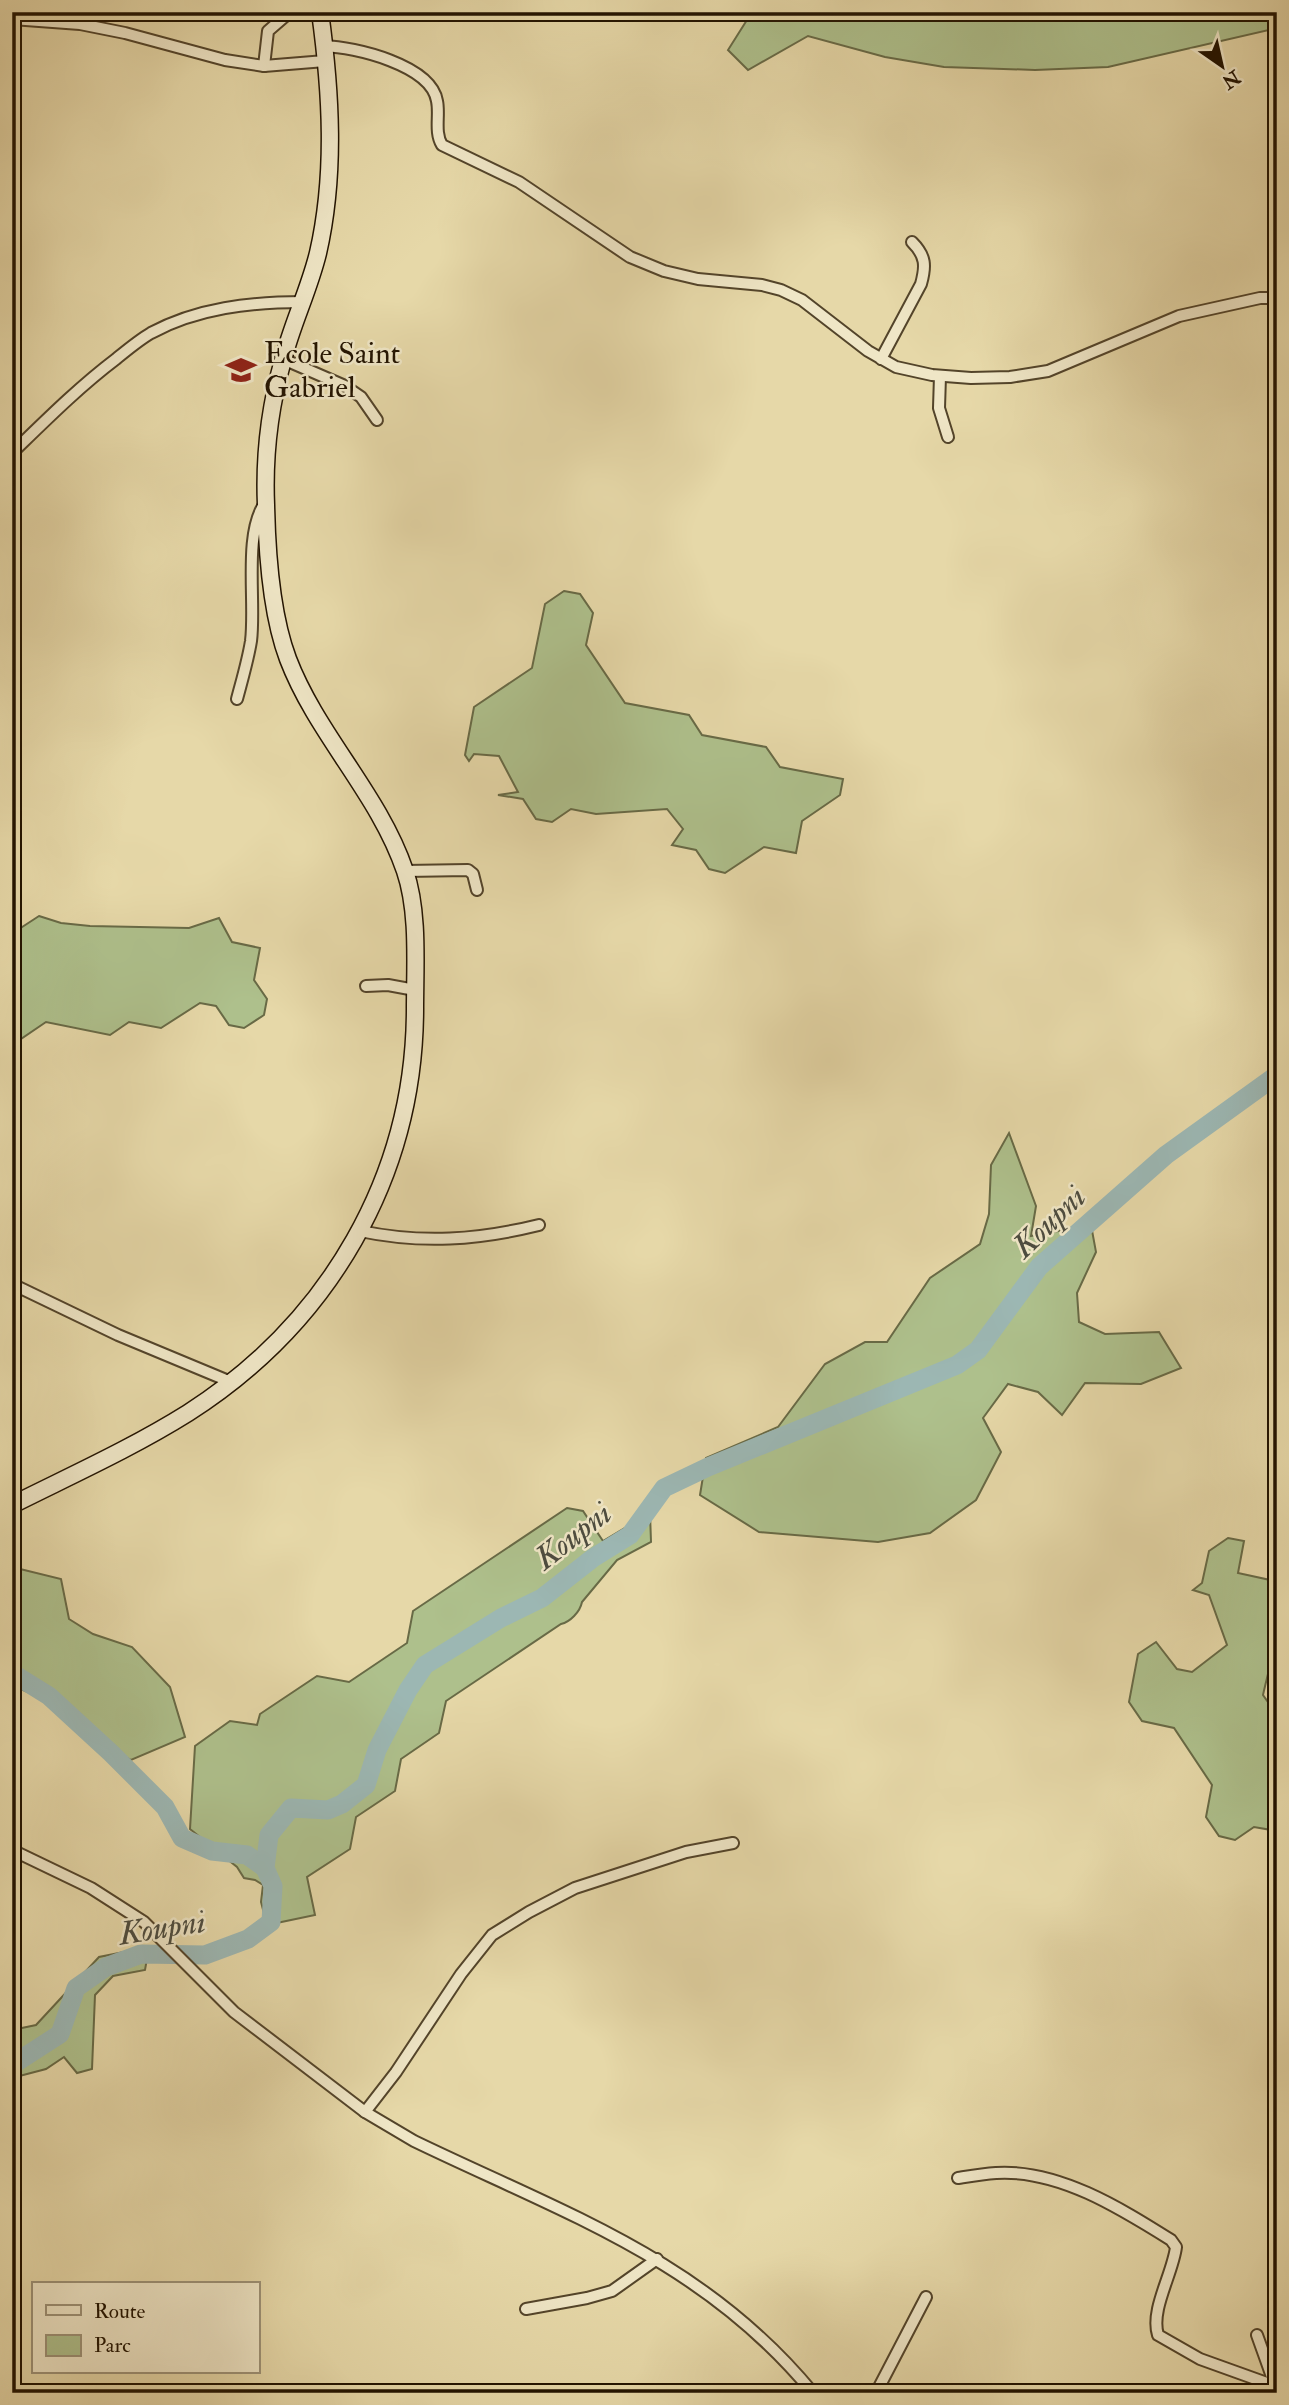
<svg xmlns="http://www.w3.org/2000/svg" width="1289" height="2405" font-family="'IM FELL Double Pica',serif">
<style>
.green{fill:#aec08c;stroke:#686a46;stroke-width:2}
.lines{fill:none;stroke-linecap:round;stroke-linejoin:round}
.river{stroke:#9cb7b3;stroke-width:19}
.street-casing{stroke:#53442a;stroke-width:14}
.secondary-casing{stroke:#221300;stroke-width:19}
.street{stroke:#efe6c6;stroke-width:10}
.secondary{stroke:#efe6c6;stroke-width:16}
.labels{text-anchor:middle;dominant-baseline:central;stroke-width:5;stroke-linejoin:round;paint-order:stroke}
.poi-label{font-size:30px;fill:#221300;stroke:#efe6c6;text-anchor:start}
.water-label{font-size:32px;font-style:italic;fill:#4d4c3f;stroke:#efe6c6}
</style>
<rect width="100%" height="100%" fill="#e6d8a8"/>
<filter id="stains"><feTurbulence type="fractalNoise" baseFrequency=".00286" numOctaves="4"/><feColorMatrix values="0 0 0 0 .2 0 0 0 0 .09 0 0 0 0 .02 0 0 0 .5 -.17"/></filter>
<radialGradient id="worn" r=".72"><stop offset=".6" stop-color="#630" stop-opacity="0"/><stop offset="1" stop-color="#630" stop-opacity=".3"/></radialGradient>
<g class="green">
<polygon points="752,12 1277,12 1277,28 1108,67 1035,70 944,67 885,57 808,36 748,70 728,50"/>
<polygon points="564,591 580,594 593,613 586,645 625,703 689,715 702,735 766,747 780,767 843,779 840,795 802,821 796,853 764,847 725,873 709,869 696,850 672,845 683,829 667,809 596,814 571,809 552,822 536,819 523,799 498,795 518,792 499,756 474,754 469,761 465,755 474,707 532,668 545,604"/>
<polygon points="39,916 61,923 90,926 189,928 219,918 232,942 260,948 254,980 267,999 264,1015 244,1028 229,1025 216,1006 200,1003 161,1028 129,1022 110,1035 46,1022 12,1045 13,933"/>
<polygon points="1009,1133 1036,1206 1031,1236 1091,1225 1096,1252 1077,1293 1079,1322 1105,1334 1159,1332 1181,1368 1141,1384 1085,1383 1062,1415 1038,1392 1008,1384 983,1418 1001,1452 976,1500 930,1533 878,1542 759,1532 700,1495 706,1458 778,1427 825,1364 865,1342 887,1342 930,1278 980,1244 989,1214 991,1165"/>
<path d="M 567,1508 L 583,1511 L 603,1541 L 650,1513 L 651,1542 L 617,1560 L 582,1602 C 580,1612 570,1622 561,1624 L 446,1701 L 439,1733 L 401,1759 L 395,1791 L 356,1817 L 350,1849 L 307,1877 L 315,1915 L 267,1925 L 261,1902 L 263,1885 L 255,1880 L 244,1878 L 237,1867 L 190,1829 L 195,1746 L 230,1721 L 257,1725 L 260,1714 L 317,1676 L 349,1682 L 407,1643 L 413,1611 Z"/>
<path d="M 1228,1538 L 1244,1541 L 1238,1573 L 1270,1580 C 1288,1607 1270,1663 1263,1695 L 1277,1715 L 1277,1831 L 1254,1827 L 1235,1840 L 1219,1836 L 1206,1817 L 1212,1785 L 1174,1728 L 1142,1721 L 1129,1702 L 1138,1654 L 1156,1642 L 1177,1669 L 1192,1672 L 1227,1645 L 1209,1595 L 1193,1590 L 1202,1583 L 1209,1551 Z"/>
<polygon points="12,1567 61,1579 69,1619 93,1634 132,1647 170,1687 185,1737 131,1760 74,1728 48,1701 12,1685"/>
<polygon points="149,1947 145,1970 113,1976 95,1995 92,2069 77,2073 64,2057 46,2069 12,2078 12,2030 36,2025 99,1957"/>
</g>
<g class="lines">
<g class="river">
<polyline points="12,1673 49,1696 111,1753 165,1807 182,1838 212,1851 247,1855 265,1868"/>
<polyline points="12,2065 60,2034 76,1988 106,1967 141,1954 205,1955 248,1939 271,1922 273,1886 265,1868 269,1835 291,1808 328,1810 342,1804 366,1785 377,1750 408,1690 425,1665 501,1618 542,1598 593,1558 630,1535 664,1488 708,1467 957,1365 978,1350 1039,1267 1166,1155 1277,1075"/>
</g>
<g class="street-casing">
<g id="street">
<polyline points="12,19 80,24 125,33 225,60 264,66 325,61"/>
<path d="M 324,46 C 355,47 431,65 437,101 C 440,115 434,132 442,145 L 519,182 L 630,257 L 664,271 L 698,279 L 762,285 L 781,290 L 802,300 L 868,351 L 896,367 L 932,375 L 971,378 L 1010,377 L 1048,371 L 1179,316 L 1260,298 L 1277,298"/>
<polyline points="264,66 268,31 290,12"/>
<polyline points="283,359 345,386 361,397 377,420"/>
<path d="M 881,359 L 921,284 C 926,266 926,256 912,242"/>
<polyline points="940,376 939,408 948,437"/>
<path d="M 12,453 C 46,420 79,387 116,359 C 127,350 139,340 151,333 C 197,308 251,302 303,302"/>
<path d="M 237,699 C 242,680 248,660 251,641 C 256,602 243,534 265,503"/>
<polyline points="405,871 468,870 473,874 477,890"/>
<polyline points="366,986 388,985 415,990"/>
<path d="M 360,1231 C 422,1244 478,1240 539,1225"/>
<polyline points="12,1284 118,1335 231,1382"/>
<path d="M 12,1850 L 91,1888 L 144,1922 L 234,2012 L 365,2112 L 414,2141 C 563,2213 704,2260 813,2393"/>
<polyline points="365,2112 396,2072 461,1974 492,1935 529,1912 575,1888 686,1852 733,1843"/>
<path d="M 958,2178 C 971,2176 983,2174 996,2173 C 1058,2169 1120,2208 1171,2240 L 1176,2247 C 1173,2273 1150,2310 1158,2335 L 1200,2359 L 1275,2386"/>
<polyline points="526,2309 587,2298 612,2291 657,2259"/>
<polyline points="1257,2335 1276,2388"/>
<polyline points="876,2393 926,2297"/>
</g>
</g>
<g class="secondary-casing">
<path id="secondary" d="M 12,1505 C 72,1475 132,1448 188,1413 C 329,1323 415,1176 415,1008 C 415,965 419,912 405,871 C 379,794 317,735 288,659 C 271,614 267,553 266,505 C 264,458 270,406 283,360 C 292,324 309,290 318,253 C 336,174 331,92 320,12"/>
</g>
<use href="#street" class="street"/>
<use href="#secondary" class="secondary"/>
</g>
<defs>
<g id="school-bare" transform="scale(2.415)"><path d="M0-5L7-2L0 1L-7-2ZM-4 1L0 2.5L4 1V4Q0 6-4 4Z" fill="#8f2418" stroke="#efe6c6" stroke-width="2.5" paint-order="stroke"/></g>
</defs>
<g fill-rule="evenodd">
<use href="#school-bare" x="241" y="370"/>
</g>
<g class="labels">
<g class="poi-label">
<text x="264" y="353">Ecole Saint<tspan x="264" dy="34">Gabriel</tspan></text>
</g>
<g class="water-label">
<text transform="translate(1049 1222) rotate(-44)">Koupni</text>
<text transform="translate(573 1536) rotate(-38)">Koupni</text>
<text transform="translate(162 1928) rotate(-9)">Koupni</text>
</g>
</g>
<rect width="1289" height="2405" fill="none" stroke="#e6d8a8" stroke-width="42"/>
<rect x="14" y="14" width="1261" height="2377" fill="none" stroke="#221300" stroke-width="3.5"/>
<rect x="21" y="21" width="1247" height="2363" fill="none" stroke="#221300" stroke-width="2"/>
<rect x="32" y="2282" width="228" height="91" fill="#efe6c6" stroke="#9d9277" stroke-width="2"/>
<rect x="46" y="2305" width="35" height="10" fill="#efe6c6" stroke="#9d9277" stroke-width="2"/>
<text x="94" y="2318" font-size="21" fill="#221300">Route</text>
<rect x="46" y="2335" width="35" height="21" fill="#aec08c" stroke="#9d9277" stroke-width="2"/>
<text x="94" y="2352" font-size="21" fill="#221300">Parc</text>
<g transform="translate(1222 66) rotate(146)" stroke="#efe6c6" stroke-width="5" paint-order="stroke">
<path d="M0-5L12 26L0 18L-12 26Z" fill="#221300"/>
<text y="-10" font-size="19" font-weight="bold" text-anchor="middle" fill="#221300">N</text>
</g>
<rect width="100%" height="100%" filter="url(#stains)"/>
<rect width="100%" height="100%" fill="url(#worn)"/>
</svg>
